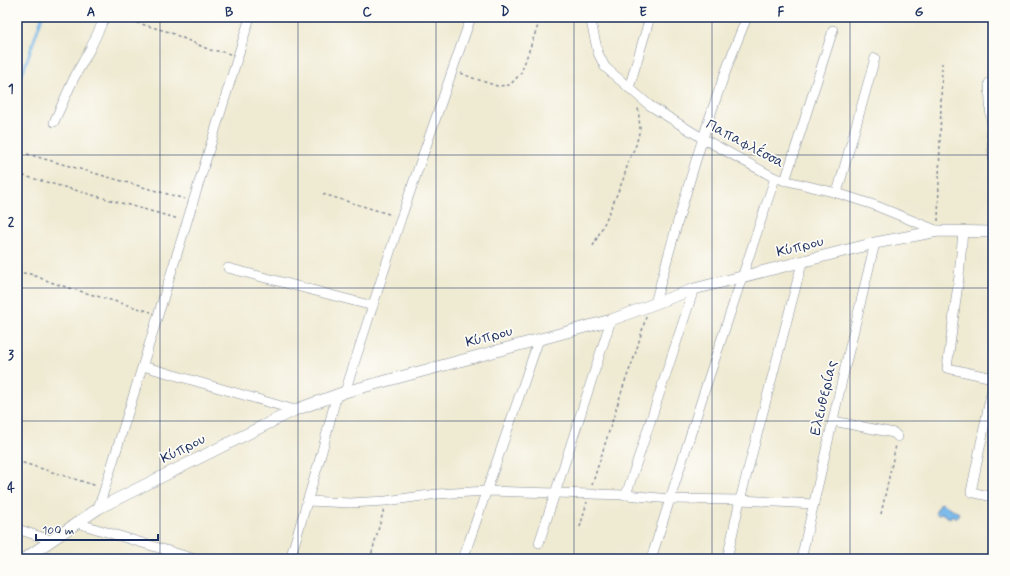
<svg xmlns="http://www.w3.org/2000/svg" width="1010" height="576" font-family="Mynerve,sans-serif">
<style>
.water{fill:#75b7ea;stroke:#4873a4}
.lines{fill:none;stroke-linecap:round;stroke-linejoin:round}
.stream{stroke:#75b7ea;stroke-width:2.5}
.minor-casing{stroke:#858c98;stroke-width:10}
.tertiary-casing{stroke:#858c98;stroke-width:12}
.path{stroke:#858c98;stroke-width:1.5;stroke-dasharray:3 3;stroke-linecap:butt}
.minor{stroke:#fff;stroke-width:9}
.tertiary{stroke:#fff;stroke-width:11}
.grid{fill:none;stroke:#1b2f5e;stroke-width:1;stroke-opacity:0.55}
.labels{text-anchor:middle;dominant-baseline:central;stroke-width:3.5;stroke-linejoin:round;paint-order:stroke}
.street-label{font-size:15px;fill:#1b2f5e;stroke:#fdfcf7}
.neatline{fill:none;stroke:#1b2f5e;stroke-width:1.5}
.grid-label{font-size:13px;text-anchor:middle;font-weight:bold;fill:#1b2f5e}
</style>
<rect width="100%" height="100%" fill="#fdfcf7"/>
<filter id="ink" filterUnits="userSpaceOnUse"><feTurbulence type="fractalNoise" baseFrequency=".025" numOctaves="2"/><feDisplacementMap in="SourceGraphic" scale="8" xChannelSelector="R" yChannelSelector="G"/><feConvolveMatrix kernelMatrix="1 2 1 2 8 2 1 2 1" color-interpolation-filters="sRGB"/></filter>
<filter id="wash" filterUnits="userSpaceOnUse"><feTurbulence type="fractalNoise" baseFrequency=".012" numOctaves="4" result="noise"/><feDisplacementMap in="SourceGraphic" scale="16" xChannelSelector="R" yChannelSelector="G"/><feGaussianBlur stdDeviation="0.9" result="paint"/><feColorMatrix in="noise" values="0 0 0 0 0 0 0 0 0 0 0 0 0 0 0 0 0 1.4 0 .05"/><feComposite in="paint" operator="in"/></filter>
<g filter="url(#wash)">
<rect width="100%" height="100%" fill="#efead2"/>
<polygon class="water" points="941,503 959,513 956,518 952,515 950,518 941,513 939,515 935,513"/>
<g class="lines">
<polyline class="stream" points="17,86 24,69 42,17"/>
</g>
</g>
<g filter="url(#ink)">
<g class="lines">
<g class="minor-casing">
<g id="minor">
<polyline points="590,17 598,53 605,67 649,105 702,138 775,178 837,193 874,205 938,231"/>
<polyline points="989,83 993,158"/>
<polyline points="629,88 650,17"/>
<polyline points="54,122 74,78 90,49 105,17"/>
<polyline points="785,181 833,30"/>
<polyline points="837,193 875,58"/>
<polyline points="963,231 959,276 947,368 993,378"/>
<polyline points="228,268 373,306"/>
<path d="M 655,303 C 682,206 708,110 747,17"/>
<polyline points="143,366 295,410"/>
<polyline points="993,384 971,492 993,497"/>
<polyline points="345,392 401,218 471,17"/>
<polyline points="833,421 894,433 898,437"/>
<polyline points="626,495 694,289"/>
<polyline points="307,501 350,503 386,501 437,494 487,491 626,495 671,499 740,500 814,504"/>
<polyline points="97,510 103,494 250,17"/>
<polyline points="77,523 195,559"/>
<polyline points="17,529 51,540"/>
<polyline points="539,543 611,320"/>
<polyline points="290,559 321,455 337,394"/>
<polyline points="463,559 539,339"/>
<polyline points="651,559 705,389 775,178"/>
<polyline points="727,559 740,500 802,263"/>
<polyline points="801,559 846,363 875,243"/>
</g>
</g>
<g class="tertiary-casing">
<polyline id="tertiary" points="24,559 99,508 295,410 345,392 611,320 694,289 875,243 938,231 993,232"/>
</g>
<g class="path">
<polyline points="131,21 169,32 210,50 223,52 230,54"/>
<polyline points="461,73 470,77 497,86 510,85 521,73 541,17"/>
<polyline points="27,154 185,199"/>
<polyline points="17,174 179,219"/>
<polyline points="323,194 392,215"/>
<polyline points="938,221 942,63"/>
<polyline points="593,246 605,222 623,180 629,160 636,145 640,129 638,106"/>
<polyline points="17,272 30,274 56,284 151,312"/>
<polyline points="17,461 97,486"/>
<polyline points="592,485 624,384 635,355 646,317"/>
<polyline points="881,514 896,445"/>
<polyline points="580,527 587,502"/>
<polyline points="370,559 384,509"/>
</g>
<use href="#minor" class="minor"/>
<use href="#tertiary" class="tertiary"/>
</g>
</g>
<path class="grid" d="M 160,17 L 160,559M 298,17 L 298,559M 436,17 L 436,559M 574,17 L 574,559M 712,17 L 712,559M 850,17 L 850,559M 17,155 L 993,155M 17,288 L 993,288M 17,421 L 993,421"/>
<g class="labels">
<g class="street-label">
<text transform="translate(745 144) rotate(28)">Παπαφλέσσα</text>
<text transform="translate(800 247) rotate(-14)">Κύπρου</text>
<text transform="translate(489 337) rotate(-15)">Κύπρου</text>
<text transform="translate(824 398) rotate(-77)">Ελευθερίας</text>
<text transform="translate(183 449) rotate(-27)">Κύπρου</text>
</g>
</g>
<rect width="1010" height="576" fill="none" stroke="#fdfcf7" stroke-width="44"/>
<path d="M36 534v6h122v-6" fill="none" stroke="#1b2f5e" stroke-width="2"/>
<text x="42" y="534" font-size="12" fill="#1b2f5e" stroke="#fdfcf7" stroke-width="3" paint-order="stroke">100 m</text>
<rect x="22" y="22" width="966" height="532" class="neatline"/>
<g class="grid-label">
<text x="91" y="16">A</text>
<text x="229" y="16">B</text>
<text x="367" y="16">C</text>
<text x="505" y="16">D</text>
<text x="643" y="16">E</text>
<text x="781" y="16">F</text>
<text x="919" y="16">G</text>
<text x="11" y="93">1</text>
<text x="11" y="226">2</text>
<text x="11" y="359">3</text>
<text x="11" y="492">4</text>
</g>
</svg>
